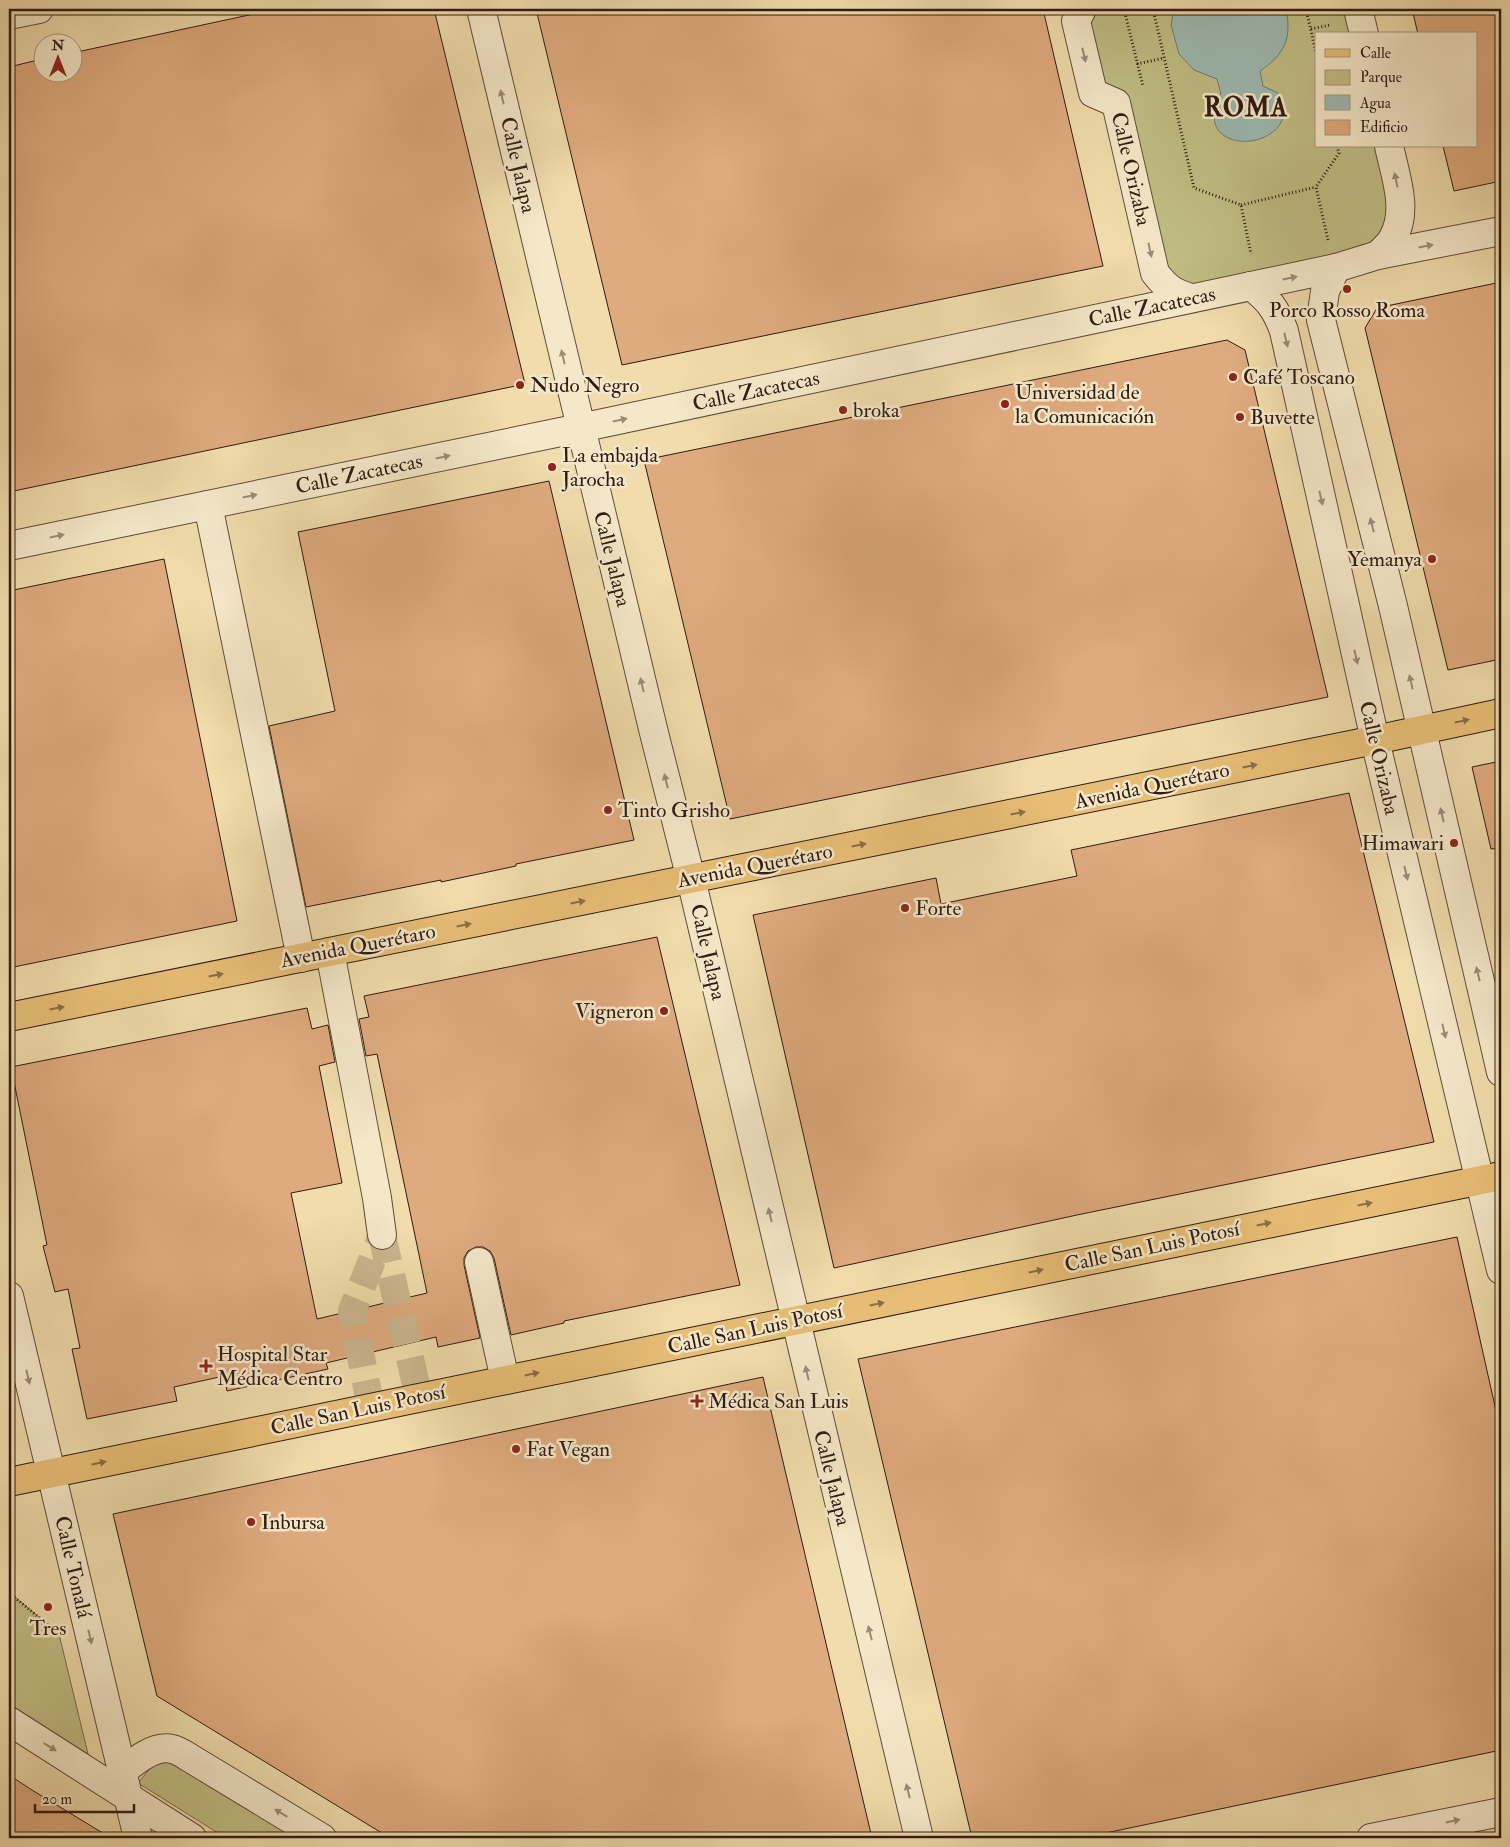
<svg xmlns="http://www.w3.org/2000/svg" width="1510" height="1847" font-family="'IM FELL Double Pica',serif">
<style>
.green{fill:#c1be84;stroke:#786d4c}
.water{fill:#9cbab1;stroke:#707b73}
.building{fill:#dfaa7d;stroke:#2f1c15}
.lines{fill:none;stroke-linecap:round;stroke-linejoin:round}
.minor-tunnel{stroke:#c9b68e;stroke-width:28;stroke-dasharray:28 14;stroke-linecap:butt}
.minor-casing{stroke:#5f4c3b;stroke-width:30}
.major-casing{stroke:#2f1c15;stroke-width:30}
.path{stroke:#2f1c15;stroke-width:3;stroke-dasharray:1 2.5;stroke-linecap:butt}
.minor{stroke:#f5e8c9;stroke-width:28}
.major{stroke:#e8be76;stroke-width:28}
.oneway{fill:#9c8c78}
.oneway2{fill:#8c6d46}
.poi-dot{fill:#8f2418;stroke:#f5e8c9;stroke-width:2}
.labels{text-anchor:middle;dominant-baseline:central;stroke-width:5;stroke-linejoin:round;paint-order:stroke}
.street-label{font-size:21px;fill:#2f1c15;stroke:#f5e8c9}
.poi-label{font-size:21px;fill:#2f1c15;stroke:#f5e8c9;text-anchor:start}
.district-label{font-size:26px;font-weight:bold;letter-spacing:1px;fill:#2f1c15;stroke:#f5e8c9}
</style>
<rect width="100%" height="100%" fill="#f0dcac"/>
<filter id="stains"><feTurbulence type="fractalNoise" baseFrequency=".004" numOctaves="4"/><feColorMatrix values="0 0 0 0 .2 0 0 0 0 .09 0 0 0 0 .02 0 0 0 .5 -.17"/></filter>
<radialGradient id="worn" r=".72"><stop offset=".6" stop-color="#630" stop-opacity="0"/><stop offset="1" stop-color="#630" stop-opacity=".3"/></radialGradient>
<g class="green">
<polygon points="1082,9 1358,9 1364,34 1316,34 1316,146 1389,146 1402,205 1378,255 1174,293 1116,103 1093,93"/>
<polygon points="9,1592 59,1634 88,1754 9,1704"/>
<polygon points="163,1753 305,1838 226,1838 138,1783"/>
</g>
<path class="water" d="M 1174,9 L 1286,9 C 1292,38 1285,54 1260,71 L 1263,86 L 1278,93 C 1279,98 1283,103 1283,108 C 1288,141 1229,154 1216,126 C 1214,123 1215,118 1214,114 C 1213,105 1215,100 1221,94 L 1217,79 L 1194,70 L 1179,54 L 1171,25 Z"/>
<g class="building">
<polygon points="277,9 434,9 525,384 9,492 9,67 42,59 42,72 72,72 72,53"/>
<polygon points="536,9 1043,9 1103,266 622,365"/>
<polygon points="1412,9 1501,9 1501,181 1454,191 1443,146 1476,146 1476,34 1418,34"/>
<polygon points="1501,282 1501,659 1448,670 1365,328 1377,308"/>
<polygon points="1227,340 1245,350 1328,697 730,819 644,460"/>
<polygon points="549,481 634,840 516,864 516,866 441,882 441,880 306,907 269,726 335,711 298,532"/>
<polygon points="164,559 237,921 9,968 9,591"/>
<polygon points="1501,761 1501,848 1491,849 1472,767"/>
<polygon points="1349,793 1434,1142 1077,1215 834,1268 753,915 936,878 941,904 1077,876 1071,850"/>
<polygon points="657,937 740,1285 564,1321 564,1323 511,1335 494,1258 490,1251 483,1247 476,1247 468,1251 464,1258 464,1265 480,1338 438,1347 436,1337 326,1363 328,1369 227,1391 224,1376 174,1387 177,1401 87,1419 72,1349 80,1348 68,1289 55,1292 43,1246 47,1245 11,1067 307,1008 312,1029 328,1025 335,1062 319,1066 342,1183 291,1193 317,1319 427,1293 377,1054 366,1056 359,1019 369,1017 364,996"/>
<polygon points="1457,1237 1501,1433 1501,1750 1082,1838 972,1838 858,1359"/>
<polygon points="763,1377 872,1838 390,1838 157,1696 113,1514"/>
<polygon points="9,1775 32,1790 111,1838 9,1838"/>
</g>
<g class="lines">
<g class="minor-tunnel">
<polyline points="382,1235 419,1398"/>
<polyline points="371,1408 352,1311 382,1235"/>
</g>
<g class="minor-casing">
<g id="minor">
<polyline points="481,9 654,733 691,879 919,1838"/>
<path d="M 1082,9 L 1076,21 L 1093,93 L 1116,103 L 1155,273 C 1167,288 1172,292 1191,298"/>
<polyline points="1358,9 1364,34"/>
<polyline points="9,15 39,9"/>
<path d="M 1378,255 C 1383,250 1390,244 1393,238 C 1409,210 1395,175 1389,146"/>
<polyline points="1336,268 1325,291 1321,320 1393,606 1501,1072"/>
<path d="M 1251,286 C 1269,300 1276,309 1284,331 L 1375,740 L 1501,1270"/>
<polyline points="208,505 301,958"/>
<polyline points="9,546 580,428 1336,268 1378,255 1501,231"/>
<polyline points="330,952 377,1198 382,1235"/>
<polyline points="479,1262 505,1380"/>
<polyline points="9,1296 138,1838"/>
<polyline points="9,1721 192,1838"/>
<path d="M 122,1772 C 135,1761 154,1745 172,1749 C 178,1750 185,1755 190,1758 L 322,1838"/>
<polyline points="1371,1838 1501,1812"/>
</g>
</g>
<g class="major-casing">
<g id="major">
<polyline points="9,1017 1375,740 1501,713"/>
<polyline points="9,1482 1501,1176"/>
</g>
</g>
<g class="path">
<polyline points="1124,9 1143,86"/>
<polyline points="1153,9 1194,188 1241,205 1251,254"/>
<polyline points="1306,9 1316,53"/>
<polyline points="1311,29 1330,25"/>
<polyline points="1137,64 1164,58"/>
<polyline points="1241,205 1316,187"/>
<polyline points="1328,240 1316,187 1339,153 1337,146"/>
<polyline points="9,1593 57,1632"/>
</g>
<use href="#minor" class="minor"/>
<use href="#major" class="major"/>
</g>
<defs><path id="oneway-solid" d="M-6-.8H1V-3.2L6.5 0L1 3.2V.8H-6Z" transform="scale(1.25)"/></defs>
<g class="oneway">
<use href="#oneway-solid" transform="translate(1084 55) rotate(77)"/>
<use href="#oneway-solid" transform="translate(502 97) rotate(-103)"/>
<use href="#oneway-solid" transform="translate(1396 180) rotate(-102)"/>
<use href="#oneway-solid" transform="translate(1426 246) rotate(-11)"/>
<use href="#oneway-solid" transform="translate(1150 250) rotate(77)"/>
<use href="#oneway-solid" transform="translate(1290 278) rotate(-12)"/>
<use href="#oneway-solid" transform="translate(1286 340) rotate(77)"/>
<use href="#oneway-solid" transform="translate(563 357) rotate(-103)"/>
<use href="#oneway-solid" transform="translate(620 420) rotate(-12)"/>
<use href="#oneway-solid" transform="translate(443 457) rotate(-12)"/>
<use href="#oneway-solid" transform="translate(250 496) rotate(-12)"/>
<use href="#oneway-solid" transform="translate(1321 498) rotate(77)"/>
<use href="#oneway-solid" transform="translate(1372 525) rotate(-104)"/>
<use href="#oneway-solid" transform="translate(57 536) rotate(-12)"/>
<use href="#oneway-solid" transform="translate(1356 657) rotate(77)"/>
<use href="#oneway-solid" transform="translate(1411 682) rotate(-103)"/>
<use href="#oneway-solid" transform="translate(642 685) rotate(-104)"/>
<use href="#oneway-solid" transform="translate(666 781) rotate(-104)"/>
<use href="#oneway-solid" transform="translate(1442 815) rotate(-103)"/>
<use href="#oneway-solid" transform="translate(1406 873) rotate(77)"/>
<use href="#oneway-solid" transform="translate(1478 974) rotate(-103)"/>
<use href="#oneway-solid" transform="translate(1444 1031) rotate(77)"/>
<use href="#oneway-solid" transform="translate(770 1215) rotate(-103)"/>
<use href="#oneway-solid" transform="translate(807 1373) rotate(-103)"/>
<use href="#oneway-solid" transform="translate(28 1377) rotate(77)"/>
<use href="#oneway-solid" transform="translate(870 1633) rotate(-104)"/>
<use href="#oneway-solid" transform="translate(90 1637) rotate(77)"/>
<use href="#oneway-solid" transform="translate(50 1747) rotate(32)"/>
<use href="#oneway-solid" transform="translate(908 1791) rotate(-104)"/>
<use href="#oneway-solid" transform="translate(281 1813) rotate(-149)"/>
<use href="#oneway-solid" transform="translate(1453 1821) rotate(-12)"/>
</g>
<g class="oneway2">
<use href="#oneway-solid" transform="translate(1462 721) rotate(-12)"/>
<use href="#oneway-solid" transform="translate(1250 766) rotate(-12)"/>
<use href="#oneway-solid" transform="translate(1018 813) rotate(-11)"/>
<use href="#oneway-solid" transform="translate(859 845) rotate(-11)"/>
<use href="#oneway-solid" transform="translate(578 902) rotate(-11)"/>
<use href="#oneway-solid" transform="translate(464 925) rotate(-11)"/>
<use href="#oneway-solid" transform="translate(216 975) rotate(-11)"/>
<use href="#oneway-solid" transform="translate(57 1008) rotate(-11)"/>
<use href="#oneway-solid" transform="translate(1365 1204) rotate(-11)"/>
<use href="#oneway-solid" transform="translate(1264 1224) rotate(-12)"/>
<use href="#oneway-solid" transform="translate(1036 1271) rotate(-12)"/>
<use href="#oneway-solid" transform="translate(877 1304) rotate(-12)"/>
<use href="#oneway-solid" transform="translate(532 1374) rotate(-12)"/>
<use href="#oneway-solid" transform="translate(99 1463) rotate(-12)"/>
</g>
<g class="poi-dot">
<circle cx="1347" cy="289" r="5"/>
<circle cx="1233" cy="377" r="5"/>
<circle cx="520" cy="385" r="5"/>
<circle cx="1005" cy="404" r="5"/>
<circle cx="843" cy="410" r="5"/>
<circle cx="1240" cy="417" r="5"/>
<circle cx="552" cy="467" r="5"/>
<circle cx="1432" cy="559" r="5"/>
<circle cx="608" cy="810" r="5"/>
<circle cx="1454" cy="843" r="5"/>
<circle cx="905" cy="908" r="5"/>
<circle cx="664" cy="1011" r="5"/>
<path d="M203.5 1358.5h5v5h5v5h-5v5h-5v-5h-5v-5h5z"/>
<path d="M694.5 1393.5h5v5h5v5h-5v5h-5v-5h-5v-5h5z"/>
<circle cx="516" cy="1449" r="5"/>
<circle cx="251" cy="1522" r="5"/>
<circle cx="48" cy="1607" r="5"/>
</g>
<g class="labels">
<g class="street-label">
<text transform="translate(518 165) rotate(77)">Calle Jalapa</text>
<text transform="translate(1131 169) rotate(77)">Calle Orizaba</text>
<text transform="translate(1152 307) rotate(-12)">Calle Zacatecas</text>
<text transform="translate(756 391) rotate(-12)">Calle Zacatecas</text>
<text transform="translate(359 474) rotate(-12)">Calle Zacatecas</text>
<text transform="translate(612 559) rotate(76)">Calle Jalapa</text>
<text transform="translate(1379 758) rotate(77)">Calle Orizaba</text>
<text transform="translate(1152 786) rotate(-12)">Avenida Querétaro</text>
<text transform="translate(755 866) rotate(-11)">Avenida Querétaro</text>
<text transform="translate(358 946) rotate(-11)">Avenida Querétaro</text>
<text transform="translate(708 952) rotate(77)">Calle Jalapa</text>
<text transform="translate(1152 1247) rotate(-12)">Calle San Luis Potosí</text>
<text transform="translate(755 1329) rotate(-12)">Calle San Luis Potosí</text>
<text transform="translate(358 1410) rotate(-12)">Calle San Luis Potosí</text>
<text transform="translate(832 1478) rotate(76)">Calle Jalapa</text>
<text transform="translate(73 1567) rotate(77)">Calle Tonalá</text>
</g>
<g class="poi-label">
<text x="1347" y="310" text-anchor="middle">Porco Rosso Roma</text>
<text x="1243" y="377">Café Toscano</text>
<text x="530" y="385">Nudo Negro</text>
<text x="1015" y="392">Universidad de<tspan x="1015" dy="24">la Comunicación</tspan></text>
<text x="853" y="410">broka</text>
<text x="1250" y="417">Buvette</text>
<text x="562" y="455">La embajda<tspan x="562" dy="24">Jarocha</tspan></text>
<text x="1422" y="559" text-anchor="end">Yemanya</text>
<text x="618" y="810">Tinto Grisho</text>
<text x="1444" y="843" text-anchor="end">Himawari</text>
<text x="915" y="908">Forte</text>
<text x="654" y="1011" text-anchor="end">Vigneron</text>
<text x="217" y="1354">Hospital Star<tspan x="217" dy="24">Médica Centro</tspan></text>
<text x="708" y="1401">Médica San Luis</text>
<text x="526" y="1449">Fat Vegan</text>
<text x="261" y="1522">Inbursa</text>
<text x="48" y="1628" text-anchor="middle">Tres</text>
</g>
<g class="district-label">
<text x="1246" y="108">ROMA</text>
</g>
</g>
<rect width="1510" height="1847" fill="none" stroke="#f0dcac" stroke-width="30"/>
<rect x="10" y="10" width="1490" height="1827" fill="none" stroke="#2f1c15" stroke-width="2.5"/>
<rect x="15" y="15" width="1480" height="1817" fill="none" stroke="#2f1c15"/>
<rect x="1315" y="32" width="162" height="115" fill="#f5e8c9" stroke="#a69681"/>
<rect x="1325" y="49" width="25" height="8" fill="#e8be76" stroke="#a69681"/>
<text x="1360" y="58" font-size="15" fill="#2f1c15">Calle</text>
<rect x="1325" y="70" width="25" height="15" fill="#c1be84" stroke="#a69681"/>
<text x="1360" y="82" font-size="15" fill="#2f1c15">Parque</text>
<rect x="1325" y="95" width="25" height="15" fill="#9cbab1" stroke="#a69681"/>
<text x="1360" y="108" font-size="15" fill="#2f1c15">Agua</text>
<rect x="1325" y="120" width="25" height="15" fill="#dfaa7d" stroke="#a69681"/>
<text x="1360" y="132" font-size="15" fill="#2f1c15">Edificio</text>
<g transform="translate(58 58)"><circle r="24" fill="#f5e8c9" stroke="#a69681"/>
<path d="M0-4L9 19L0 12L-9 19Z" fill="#8f2418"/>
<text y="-8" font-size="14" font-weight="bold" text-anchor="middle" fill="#2f1c15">N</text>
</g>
<path d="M35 1804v8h99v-8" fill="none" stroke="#2f1c15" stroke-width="2.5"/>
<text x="42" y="1804" font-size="15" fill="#2f1c15" stroke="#f5e8c9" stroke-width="4" paint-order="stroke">20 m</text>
<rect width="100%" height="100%" filter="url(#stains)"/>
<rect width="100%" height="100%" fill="url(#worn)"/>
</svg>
